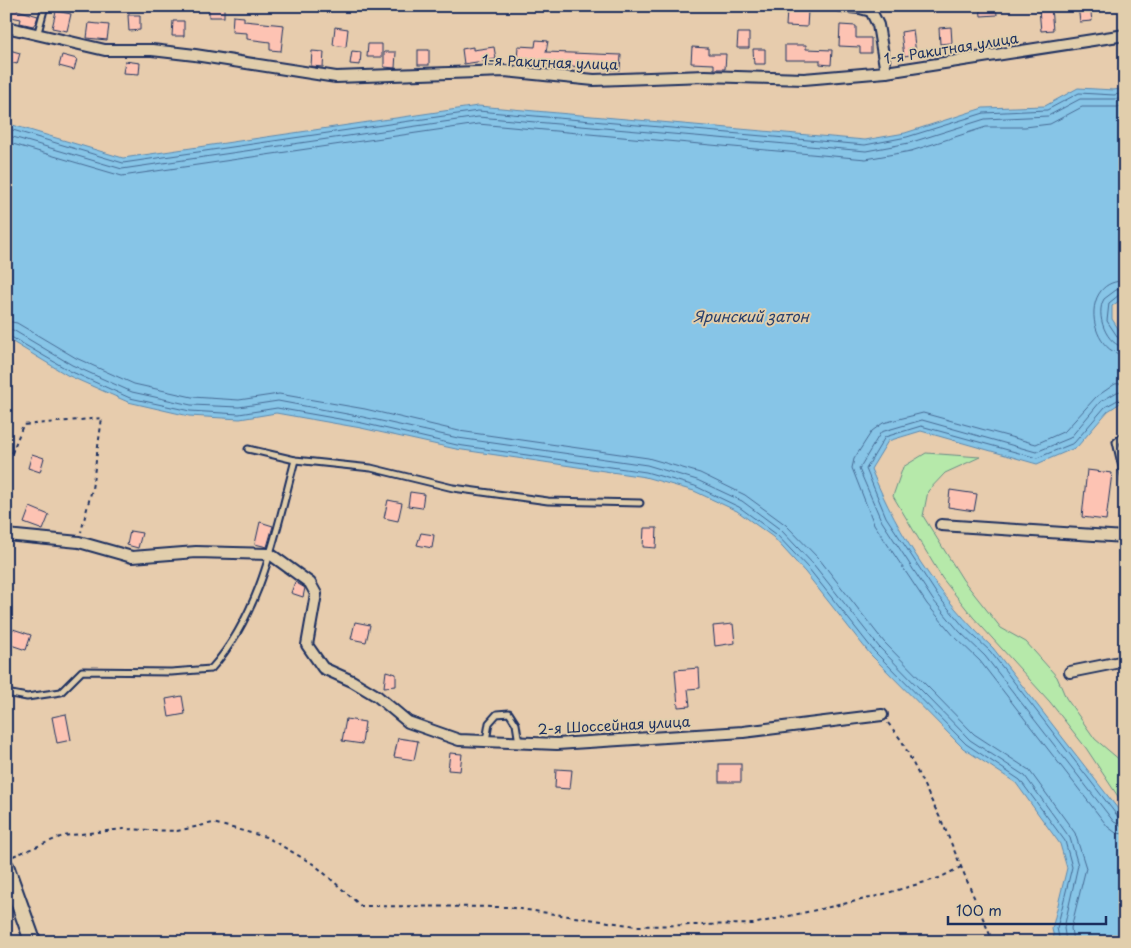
<svg xmlns="http://www.w3.org/2000/svg" width="1131" height="948" font-family="'Playpen Sans',sans-serif">
<style>
.green{fill:#b6e9aa;stroke:#688c84}
.water{fill:#87c5e7;stroke:#5c89b0}
.lines{fill:none;stroke-linecap:round;stroke-linejoin:round}
.shore{stroke:#466b95;stroke-width:1}
.building{fill:#fdc3b3;stroke:#1b2f5e}
.lane-casing{stroke:#1b2f5e;stroke-width:9}
.street-casing{stroke:#1b2f5e;stroke-width:14}
.secondary-casing{stroke:#1b2f5e;stroke-width:19}
.path{stroke:#1b2f5e;stroke-width:2;stroke-dasharray:4 4;stroke-linecap:butt}
.lane{stroke:#e1ceac;stroke-width:5}
.street{stroke:#e1ceac;stroke-width:10}
.secondary{stroke:#e1ceac;stroke-width:15}
.labels{text-anchor:middle;dominant-baseline:central;stroke-width:4;stroke-linejoin:round;paint-order:stroke}
.street-label{font-size:14px;fill:#1b2f5e;stroke:#e1ceac}
.water-label{font-size:15px;font-style:italic;fill:#263e6c;stroke:#e1ceac}
</style>
<rect width="100%" height="100%" fill="#e7ccad"/>
<filter id="ink" filterUnits="userSpaceOnUse"><feTurbulence type="fractalNoise" baseFrequency=".02" numOctaves="2"/><feDisplacementMap in="SourceGraphic" scale="10" xChannelSelector="R" yChannelSelector="G"/><feConvolveMatrix kernelMatrix="1 2 1 2 8 2 1 2 1" color-interpolation-filters="sRGB"/></filter>
<g filter="url(#ink)">
<polygon class="green" points="926,453 980,457 945,473 928,491 923,516 963,580 1001,628 1026,642 1057,677 1066,698 1095,739 1121,761 1125,774 1125,807 1086,748 1050,702 973,617 942,578 893,496 903,467"/>
<path class="water" d="M 1078,88 L 1114,90 L 1125,88 L 1125,301 L 1122,299 L 1112,306 L 1112,319 L 1125,339 L 1125,400 L 1108,411 L 1077,447 L 1037,464 L 921,431 L 888,441 L 871,469 C 899,537 939,597 993,648 L 1125,818 L 1125,942 L 1055,942 L 1052,929 L 1067,868 L 1060,844 L 1016,783 L 963,748 L 870,654 L 805,572 L 773,537 L 737,511 L 694,491 L 645,477 L 456,449 L 361,428 L 276,413 L 240,419 L 189,416 L 128,402 L 67,375 L 6,338 L 6,123 L 123,158 L 478,106 L 865,140 L 905,133 L 983,108 L 1045,106 Z"/>
<g class="lines">
<g class="shore">
<polyline points="6,128 123,163 478,111 865,145 907,137 984,113 1047,110 1079,93 1114,95 1125,93"/>
<polyline points="6,135 122,169 478,117 866,151 909,143 985,119 1048,116 1080,99 1125,99"/>
<polyline points="6,142 122,176 478,124 866,159 911,151 986,127 1025,127 1050,124 1082,107 1125,107"/>
<path d="M 1125,281 C 1079,279 1088,353 1125,355"/>
<path d="M 1125,288 L 1116,290 L 1104,299 C 1095,314 1106,346 1125,347"/>
<polyline points="1125,295 1119,295 1109,303 1107,321 1119,339 1125,341"/>
<polyline points="6,321 17,323 76,358 134,384 192,397 239,400 279,394 365,409 459,431 648,458 700,473 745,495 786,525 820,560 884,642 974,734 1029,770 1075,833 1086,868 1071,928 1073,942"/>
<polyline points="6,328 13,330 72,365 132,392 191,405 239,407 278,401 363,417 458,438 647,465 697,480 742,501 781,530 814,565 879,647 970,740 1025,776 1070,838 1078,865 1064,928 1066,942"/>
<polyline points="6,334 70,371 130,398 190,411 239,414 277,408 362,423 457,445 646,472 695,486 739,507 776,534 809,569 874,651 966,744 1020,780 1065,841 1072,867 1057,928 1060,942"/>
<polyline points="1125,383 1115,384 1096,397 1065,431 1036,444 923,413 883,423 872,431 854,459 852,468 874,524 927,604 954,636 980,661 1108,827 1116,833 1125,834"/>
<polyline points="1125,390 1117,392 1100,402 1070,438 1036,452 922,420 881,432 859,469 881,520 933,600 959,631 985,656 1114,822 1125,827"/>
<polyline points="1125,396 1105,407 1074,443 1037,458 921,426 885,437 866,469 886,517 938,596 964,627 990,651 1119,818 1125,821"/>
</g>
</g>
<g class="building">
<polygon points="6,6 18,6 17,10 38,16 36,22 33,26 20,23 21,19 6,16"/>
<rect x="209" y="6" width="15" height="11"/>
<polygon points="980,6 996,6 997,15 981,16"/>
<polygon points="1078,6 1090,6 1092,21 1080,22"/>
<polygon points="1051,8 1053,30 1041,31 1039,9"/>
<polygon points="787,10 808,11 807,27 786,26"/>
<polygon points="56,11 71,14 67,31 52,28"/>
<polygon points="128,15 140,15 140,30 129,31"/>
<polygon points="233,16 244,17 244,21 284,25 281,51 270,50 270,42 247,39 247,33 232,32"/>
<polygon points="173,21 184,21 184,36 172,36"/>
<polygon points="89,23 109,25 107,40 87,38"/>
<polygon points="840,25 856,26 856,38 871,38 871,53 860,53 860,47 839,46"/>
<polygon points="335,27 348,29 346,47 333,45"/>
<polygon points="951,27 952,43 940,44 939,28"/>
<polygon points="913,30 916,54 904,56 901,32"/>
<polygon points="738,33 749,33 749,48 737,48"/>
<polygon points="536,40 548,41 546,52 621,55 620,70 545,64 544,68 533,67 533,62 517,61 518,46 535,47"/>
<polygon points="368,44 382,44 382,57 367,57"/>
<polygon points="785,45 806,45 806,49 832,50 831,65 820,64 820,60 785,60"/>
<polygon points="473,47 473,50 494,47 496,59 464,64 462,49"/>
<polygon points="692,47 708,48 708,54 726,54 725,69 714,69 714,64 691,63"/>
<polygon points="6,49 20,53 17,64 6,61"/>
<polygon points="753,49 765,49 765,64 754,64"/>
<rect x="418" y="50" width="11" height="15"/>
<polygon points="312,51 324,52 323,67 311,66"/>
<polygon points="352,51 361,52 360,65 350,64"/>
<polygon points="384,52 396,52 395,68 384,67"/>
<polygon points="62,55 77,59 74,70 59,66"/>
<polygon points="125,61 140,63 139,74 123,73"/>
<polygon points="32,454 44,458 40,472 28,468"/>
<polygon points="1087,470 1112,473 1106,520 1082,517"/>
<polygon points="950,490 977,494 974,511 948,507"/>
<polygon points="410,492 424,494 422,508 408,506"/>
<polygon points="388,500 402,503 398,521 384,518"/>
<polygon points="30,507 49,515 43,530 24,523"/>
<polygon points="260,522 273,526 267,547 255,544"/>
<polygon points="644,528 657,528 656,548 643,547"/>
<polygon points="130,531 142,533 138,548 127,545"/>
<polygon points="421,533 434,535 432,548 417,545"/>
<polygon points="295,582 305,588 303,597 291,593"/>
<polygon points="355,622 370,625 366,642 351,639"/>
<polygon points="733,624 735,643 715,646 713,626"/>
<polygon points="13,629 31,635 26,650 8,644"/>
<polygon points="699,668 700,688 688,689 690,706 678,707 675,670"/>
<polygon points="386,671 396,674 396,686 384,687"/>
<polygon points="182,696 185,714 169,717 166,699"/>
<polygon points="66,714 71,740 57,743 52,717"/>
<polygon points="346,719 365,722 362,744 342,741"/>
<polygon points="398,738 418,741 414,760 394,757"/>
<polygon points="450,753 462,754 460,771 448,770"/>
<rect x="719" y="764" width="22" height="18"/>
<polygon points="556,769 572,770 570,789 555,788"/>
</g>
<g class="lines">
<g class="lane-casing">
<g id="lane">
<polyline points="37,36 45,6"/>
<polyline points="1125,435 1116,442 1124,476 1125,492"/>
<polyline points="248,449 295,460 371,468 453,488 548,501 640,503"/>
<path d="M 6,693 L 27,697 L 61,692 L 82,671 L 171,672 L 211,669 C 262,612 276,531 295,460"/>
<polyline points="486,741 489,723 497,714 509,713 516,724 519,743"/>
</g>
</g>
<g class="street-casing">
<g id="street">
<polyline points="840,6 860,8 871,11 878,25 886,72"/>
<polyline points="6,27 105,50 152,50 195,55 336,77 505,71 594,80 705,76 804,79 886,72 1125,35"/>
<polyline points="941,525 1125,537"/>
<polyline points="6,535 79,542 132,557 196,552 270,554 310,583 316,594 307,645 323,668 352,681 377,696 408,722 459,740 557,744 743,732 882,715"/>
<polyline points="1070,672 1125,661"/>
</g>
</g>
<g class="secondary-casing">
<polyline id="secondary" points="6,867 33,942"/>
</g>
<g class="path">
<polyline points="6,468 23,425 102,418 92,489 81,532"/>
<polyline points="888,723 902,741 943,824 993,942"/>
<polyline points="13,856 63,836 124,829 177,831 213,823 266,837 315,865 361,906 507,907 636,926 753,924 870,898 939,878 961,867"/>
</g>
<use href="#lane" class="lane"/>
<use href="#street" class="street"/>
<use href="#secondary" class="secondary"/>
</g>
</g>
<g class="labels">
<g class="street-label">
<text transform="translate(951 48) rotate(-9)">1-я Ракитная улица</text>
<text transform="translate(550 62) rotate(2)">1-я Ракитная улица</text>
<text transform="translate(614 725) rotate(-3)">2-я Шоссейная улица</text>
</g>
<g class="water-label">
<text x="751" y="315">Яринский затон</text>
</g>
</g>
<rect width="1131" height="948" fill="none" stroke="#e1ceac" stroke-width="25"/>
<rect x="12" y="12" width="1106" height="923" fill="none" stroke="#1b2f5e" stroke-width="2" filter="url(#ink)"/>
<path d="M948 916v8h158v-8" fill="none" stroke="#1b2f5e" stroke-width="2.5"/>
<text x="956" y="916" font-size="15" fill="#1b2f5e" stroke="#e1ceac" stroke-width="4" paint-order="stroke">100 m</text>
</svg>
